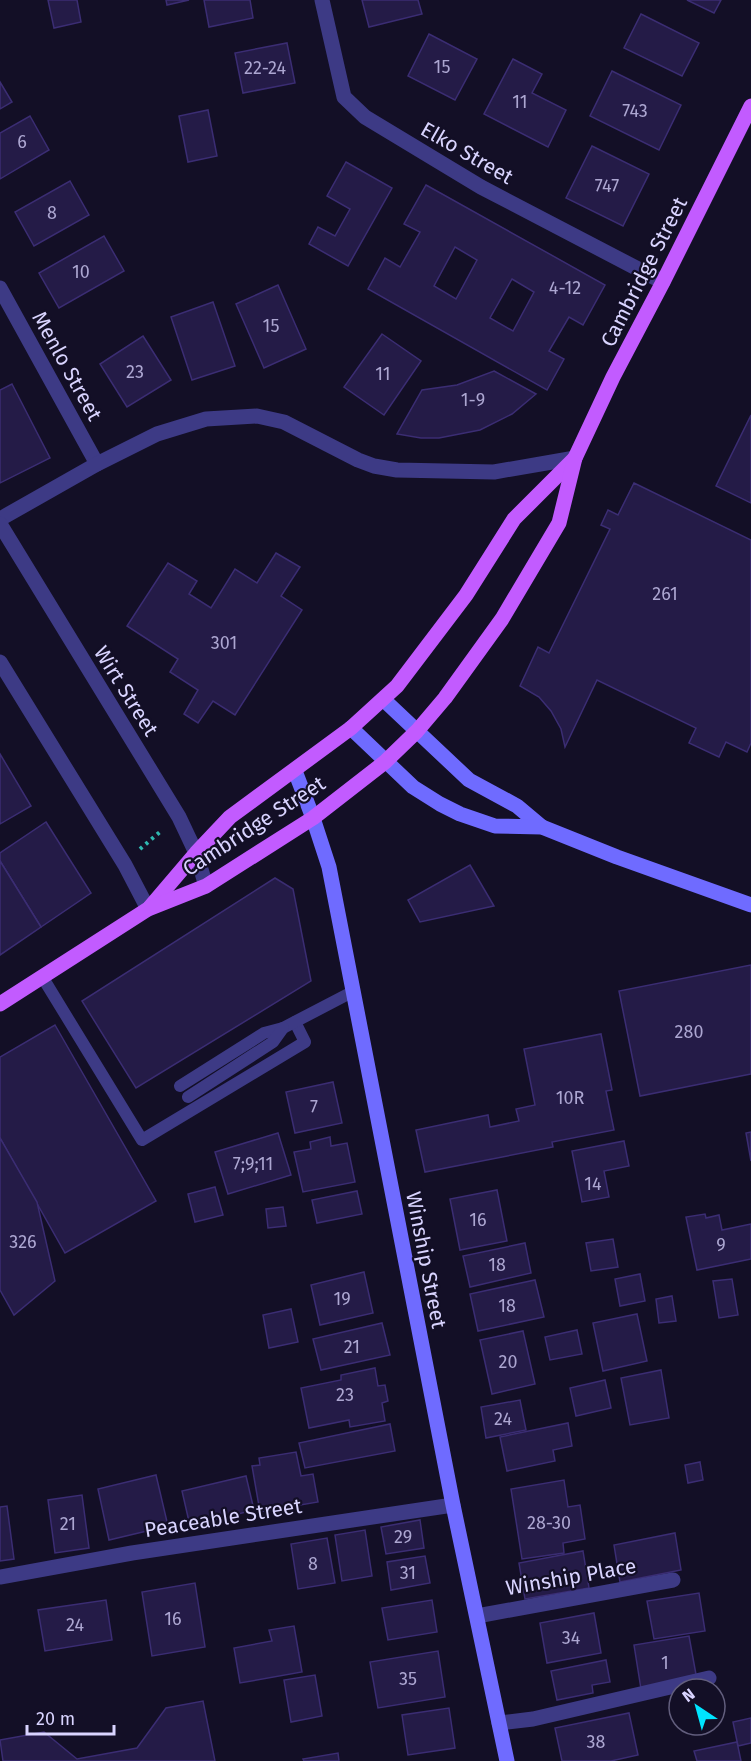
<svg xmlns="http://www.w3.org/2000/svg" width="751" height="1761" font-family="'Fira Sans',sans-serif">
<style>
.building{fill:#241b47;stroke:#3b2d73;stroke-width:1.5;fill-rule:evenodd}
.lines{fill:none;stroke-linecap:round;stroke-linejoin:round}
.path{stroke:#2fb8b0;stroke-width:4;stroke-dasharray:3 4.5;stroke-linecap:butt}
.service{stroke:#3d3a85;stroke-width:12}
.minor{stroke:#3d3a85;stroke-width:15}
.secondary{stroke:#6f6bff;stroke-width:15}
.primary{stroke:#c25bff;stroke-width:15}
.labels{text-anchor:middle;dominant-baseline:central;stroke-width:4.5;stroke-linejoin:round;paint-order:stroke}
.number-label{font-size:18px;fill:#aca6d1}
.street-label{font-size:21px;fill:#d9d4ff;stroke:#130f26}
</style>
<rect width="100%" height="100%" fill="#130f26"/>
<g class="building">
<polygon points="48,0 77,0 81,22 54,28"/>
<polygon points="166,0 189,0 167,5"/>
<polygon points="204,0 250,0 253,18 209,27"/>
<polygon points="362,0 418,0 422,14 369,27"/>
<polygon points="687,0 721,0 714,13"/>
<polygon points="641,14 699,43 682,76 624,48"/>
<polygon points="429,34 477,59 455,100 408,76"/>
<polygon points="287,43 295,83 243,93 235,53"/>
<polygon points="513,59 542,74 532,93 566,110 548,147 484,114"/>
<polygon points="612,71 681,105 659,150 590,116"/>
<polygon points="0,82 12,102 0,109"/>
<polygon points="208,110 217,156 188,162 179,116"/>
<polygon points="30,116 49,150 0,179 0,133"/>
<polygon points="592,146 649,174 623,226 566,198"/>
<polygon points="346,162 392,188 348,266 309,244 318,227 335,236 350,209 327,196"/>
<polygon points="70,181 89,215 34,246 15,212"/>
<path d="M 426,185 L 605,285 L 583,325 L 569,317 L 549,351 L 564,359 L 547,390 L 368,289 L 385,258 L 400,267 L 420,232 L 404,224 ZM 455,247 L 477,260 L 456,299 L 434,286 ZM 512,279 L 534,292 L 513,331 L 490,318 Z"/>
<polygon points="104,236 124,271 59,308 39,273"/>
<polygon points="278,285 306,349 264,368 236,304"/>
<polygon points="213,302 235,366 192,380 171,317"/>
<polygon points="382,334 421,361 384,415 344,387"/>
<polygon points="143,336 171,380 127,407 100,364"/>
<polygon points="494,371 536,394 512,414 480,430 439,438 421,438 397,434 422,390 457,385"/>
<polygon points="12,384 50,458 0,483 0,390"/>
<polygon points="751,415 751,503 716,486"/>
<polygon points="634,483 751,540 751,743 747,752 726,742 719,757 689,743 696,728 597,680 565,747 561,729 551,711 539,697 520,686 538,647 549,653 610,529 601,525 608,510 618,515"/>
<polygon points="276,553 300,567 281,596 302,610 235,715 213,701 198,723 184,714 198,690 170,672 178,659 127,626 168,563 197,581 189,594 211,608 235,569 257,583"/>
<polygon points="0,754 31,806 0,824"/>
<polygon points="46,822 91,893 41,927 0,861 0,853"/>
<polygon points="0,861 41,927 0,955"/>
<polygon points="470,865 494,906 420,922 408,900"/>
<polygon points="275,878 293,889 311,981 136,1088 82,1001"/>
<polygon points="751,965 751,1074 640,1096 619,991"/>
<polygon points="55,1025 156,1201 65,1253 0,1138 0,1057"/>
<polygon points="601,1034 612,1090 606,1091 614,1130 552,1142 553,1147 425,1172 416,1130 488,1115 490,1127 519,1121 516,1109 535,1105 524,1049"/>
<polygon points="333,1082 342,1123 295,1133 286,1092"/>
<polygon points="751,1132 751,1161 746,1133"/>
<polygon points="278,1133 291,1175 228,1194 215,1152"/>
<polygon points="330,1137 331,1146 347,1143 355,1182 303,1192 294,1152 311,1149 310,1142"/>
<polygon points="0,1138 37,1202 55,1281 14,1315 0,1290"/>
<polygon points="624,1141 629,1166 604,1171 609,1197 582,1202 572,1151"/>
<polygon points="215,1187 223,1215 195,1222 188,1194"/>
<polygon points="497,1190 507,1241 460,1250 450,1199"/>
<polygon points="357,1191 362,1214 317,1223 312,1200"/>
<polygon points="283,1207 286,1226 268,1228 266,1209"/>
<polygon points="705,1214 706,1218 719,1215 722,1230 751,1224 751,1259 697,1270 686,1217"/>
<polygon points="613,1239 618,1267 591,1271 586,1243"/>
<polygon points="525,1243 531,1273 470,1287 463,1256"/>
<polygon points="364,1272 373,1313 320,1325 311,1285"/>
<polygon points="640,1274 645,1301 620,1306 615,1279"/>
<polygon points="732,1279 738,1315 719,1318 713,1281"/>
<polygon points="535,1280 544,1317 478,1331 470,1294"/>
<polygon points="672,1296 676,1321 659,1323 656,1299"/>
<polygon points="291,1309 298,1342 269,1348 263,1315"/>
<polygon points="637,1314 647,1361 603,1371 593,1323"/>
<polygon points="382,1323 390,1355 321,1370 313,1339"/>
<polygon points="577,1330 582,1354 550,1360 545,1337"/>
<polygon points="523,1331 535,1384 492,1394 480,1340"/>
<polygon points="375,1368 378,1386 385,1385 388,1401 382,1403 385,1421 350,1427 349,1420 309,1428 301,1388 341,1380 341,1375"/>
<polygon points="661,1370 669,1418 630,1425 621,1378"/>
<polygon points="605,1380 611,1408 576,1416 570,1388"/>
<polygon points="520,1400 526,1430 486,1438 481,1407"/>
<polygon points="568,1423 572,1446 553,1450 555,1461 507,1471 500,1437"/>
<polygon points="390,1424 395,1451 305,1468 299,1443"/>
<polygon points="296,1452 301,1476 313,1474 318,1502 260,1512 252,1466 260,1465 259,1458"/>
<polygon points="700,1462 703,1480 688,1483 685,1465"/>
<polygon points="156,1475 168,1526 109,1540 98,1489"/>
<polygon points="246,1476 254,1510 190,1526 182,1491"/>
<polygon points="564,1480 568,1507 580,1505 585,1539 563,1543 564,1553 522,1559 511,1489"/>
<polygon points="82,1495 89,1548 55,1553 48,1500"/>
<polygon points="7,1506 14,1559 0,1561 0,1507"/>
<polygon points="420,1520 424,1548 386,1554 381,1527"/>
<polygon points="365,1530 372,1576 342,1581 335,1535"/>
<polygon points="675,1533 681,1570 620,1582 614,1545"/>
<polygon points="327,1538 335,1583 298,1589 291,1544"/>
<polygon points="583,1551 589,1588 525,1599 519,1563"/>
<polygon points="425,1556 430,1583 391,1590 387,1562"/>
<polygon points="195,1583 205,1647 152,1656 142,1592"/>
<polygon points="699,1593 705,1631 654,1639 647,1601"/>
<polygon points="106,1600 112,1640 45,1651 38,1610"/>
<polygon points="432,1600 437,1632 388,1640 382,1608"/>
<polygon points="594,1613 601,1653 547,1663 540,1623"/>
<polygon points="294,1626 302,1672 240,1683 234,1648 272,1641 269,1630"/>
<polygon points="689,1636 697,1680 641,1689 634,1645"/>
<polygon points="438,1651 445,1697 378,1708 370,1662"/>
<polygon points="606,1660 610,1682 592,1685 593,1693 557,1700 551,1671"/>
<polygon points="315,1675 322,1716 291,1722 284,1680"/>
<polygon points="203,1701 215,1761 3,1761 0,1740 44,1732 77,1759 137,1748 166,1708"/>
<polygon points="449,1708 455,1748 408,1755 402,1715"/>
<polygon points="629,1713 638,1755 611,1761 562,1761 555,1728"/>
<polygon points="751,1718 751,1743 738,1746 733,1722"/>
<polygon points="737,1742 741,1761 697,1761 694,1751"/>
<polygon points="338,1753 339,1761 304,1761 303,1759"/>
</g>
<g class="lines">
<polyline class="path" points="140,849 161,831"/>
<g class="service">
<polyline points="43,978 142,1140 305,1042 295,1022"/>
<polyline points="180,1086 264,1033 283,1028 354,991"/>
<polyline points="188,1097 273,1042 283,1028"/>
</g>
<g class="minor">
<polyline points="322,0 344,97 365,117 481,187 663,282"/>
<polyline points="0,288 97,464"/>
<polyline points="0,519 97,464 157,434 206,419 257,416 284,422 358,460 374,466 397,470 494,472 575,458"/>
<polyline points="0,524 179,817 196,853 206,886"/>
<polyline points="0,662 125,865 148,909"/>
<polyline points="0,1577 132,1553 453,1505"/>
<polyline points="477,1616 673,1580"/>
<polyline points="499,1723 533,1719 709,1678"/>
</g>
<g class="secondary">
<polyline points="384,700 469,780 517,806 542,827"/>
<polyline points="351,728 413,787 440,804 460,814 495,826 542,827 617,857 751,905"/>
<polyline points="295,771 313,818 329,867 453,1505 507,1761"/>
</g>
<g class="primary">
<polyline points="150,907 196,853 230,817 351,728 397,686 466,595 514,519 575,458"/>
<polyline points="0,1004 148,909 206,886 313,818 385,762 417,731 445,698 502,619 559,523 575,458 613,377 663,282 751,106"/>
</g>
</g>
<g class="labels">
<g class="number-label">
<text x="442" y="67">15</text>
<text x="265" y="68">22-24</text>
<text x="520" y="102">11</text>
<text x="635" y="111">743</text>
<text x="22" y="142">6</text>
<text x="607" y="186">747</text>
<text x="52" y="213">8</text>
<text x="81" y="272">10</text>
<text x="565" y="288">4-12</text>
<text x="271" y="326">15</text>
<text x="135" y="372">23</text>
<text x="383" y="374">11</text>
<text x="473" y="400">1-9</text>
<text x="665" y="594">261</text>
<text x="224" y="643">301</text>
<text x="689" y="1032">280</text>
<text x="570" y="1098">10R</text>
<text x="314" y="1107">7</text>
<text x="253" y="1164">7;9;11</text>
<text x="593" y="1184">14</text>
<text x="478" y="1220">16</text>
<text x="23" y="1242">326</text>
<text x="721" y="1245">9</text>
<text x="497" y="1265">18</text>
<text x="342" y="1299">19</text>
<text x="507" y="1306">18</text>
<text x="352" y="1347">21</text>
<text x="508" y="1362">20</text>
<text x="345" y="1395">23</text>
<text x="503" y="1419">24</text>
<text x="549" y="1523">28-30</text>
<text x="68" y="1524">21</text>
<text x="403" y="1537">29</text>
<text x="313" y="1564">8</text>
<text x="408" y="1573">31</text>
<text x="173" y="1619">16</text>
<text x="75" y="1625">24</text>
<text x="571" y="1638">34</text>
<text x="665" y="1663">1</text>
<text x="408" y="1679">35</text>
<text x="596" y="1742">38</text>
</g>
<g class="street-label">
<text transform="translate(467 153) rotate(30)">Elko Street</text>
<text transform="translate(644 272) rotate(-63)">Cambridge Street</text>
<text transform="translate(67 366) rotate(61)">Menlo Street</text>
<text transform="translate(126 691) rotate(58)">Wirt Street</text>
<text transform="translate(254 826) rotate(-33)">Cambridge Street</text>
<text transform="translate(426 1260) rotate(79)">Winship Street</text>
<text transform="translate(223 1518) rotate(-9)">Peaceable Street</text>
<text transform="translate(571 1577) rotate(-10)">Winship Place</text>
</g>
</g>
<g transform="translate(697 1707) rotate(324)"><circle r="28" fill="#130f26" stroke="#625e7d" stroke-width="1.5"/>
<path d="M0-4.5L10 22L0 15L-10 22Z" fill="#00e5ff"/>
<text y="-9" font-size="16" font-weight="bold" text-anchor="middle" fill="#d9d4ff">N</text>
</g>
<path d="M27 1725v9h87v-9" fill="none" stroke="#d9d4ff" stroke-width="3"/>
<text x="36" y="1725" font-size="18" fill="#d9d4ff" stroke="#130f26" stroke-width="4.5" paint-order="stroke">20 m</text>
</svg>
